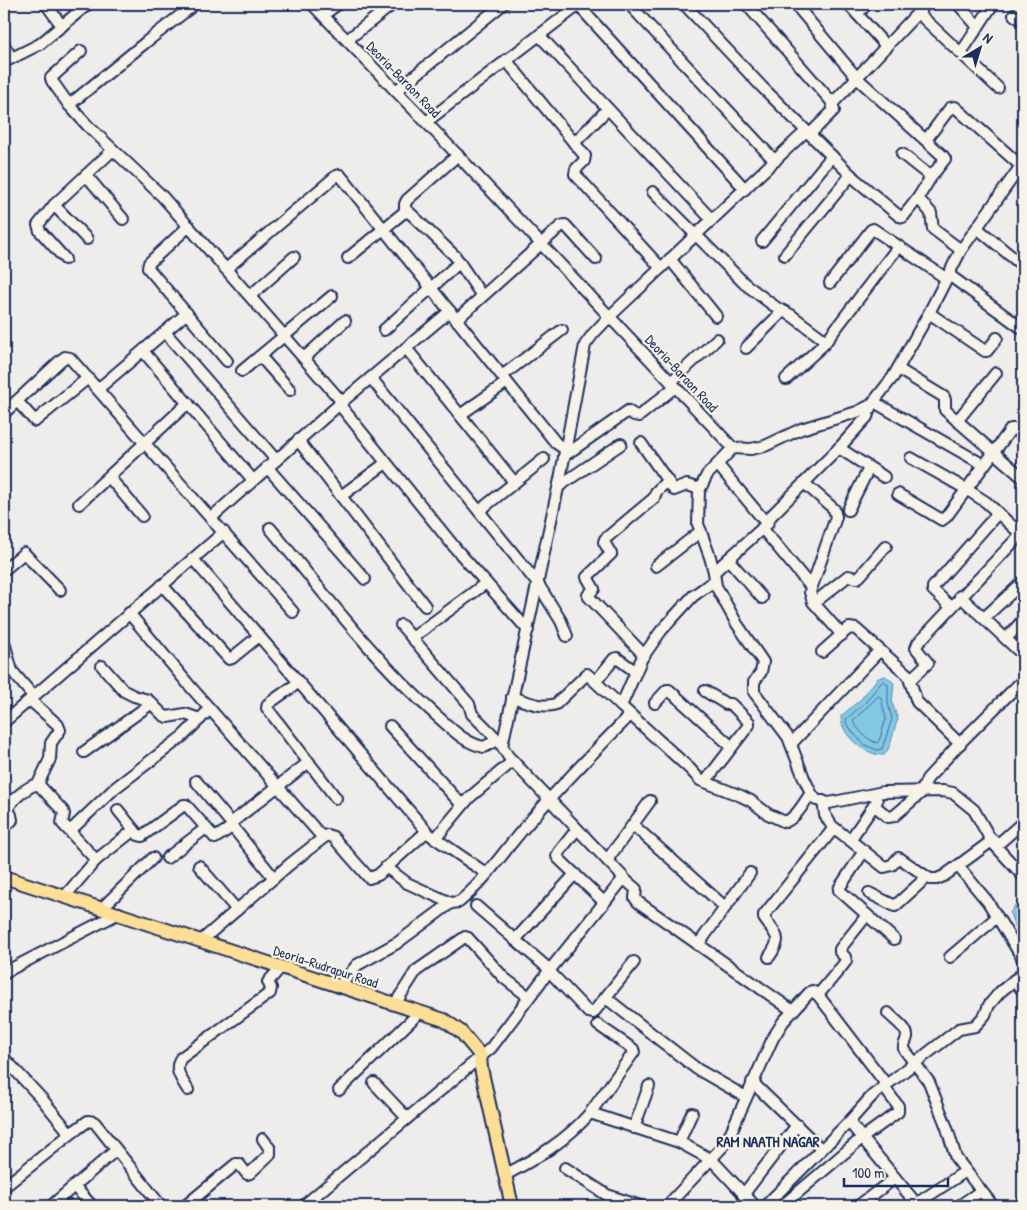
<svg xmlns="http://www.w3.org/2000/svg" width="1027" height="1210" font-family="'Patrick Hand',sans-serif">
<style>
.water{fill:#82c7e3;stroke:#598aae}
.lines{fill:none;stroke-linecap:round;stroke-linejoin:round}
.shore{stroke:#446c93;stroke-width:1}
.minor-casing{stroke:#1b2f5e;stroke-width:14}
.major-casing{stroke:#1b2f5e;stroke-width:16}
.highway-casing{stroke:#1b2f5e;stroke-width:19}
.minor{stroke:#f7f3e8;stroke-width:10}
.major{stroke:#fcde96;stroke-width:12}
.highway{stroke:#fcde96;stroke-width:15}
.labels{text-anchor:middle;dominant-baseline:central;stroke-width:4.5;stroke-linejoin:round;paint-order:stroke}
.street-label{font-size:14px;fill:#1b2f5e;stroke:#f7f3e8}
.neighbourhood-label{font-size:15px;font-weight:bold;fill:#1b2f5e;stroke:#f7f3e8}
</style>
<rect width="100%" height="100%" fill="#efecec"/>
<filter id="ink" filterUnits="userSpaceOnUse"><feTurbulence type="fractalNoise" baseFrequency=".02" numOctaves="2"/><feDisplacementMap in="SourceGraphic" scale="10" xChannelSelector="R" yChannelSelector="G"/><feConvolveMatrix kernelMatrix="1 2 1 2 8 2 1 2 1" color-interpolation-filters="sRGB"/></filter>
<g filter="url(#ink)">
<g class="water">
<path d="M 883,676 L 887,677 L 894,683 L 892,703 L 898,719 C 893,730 892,747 884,755 C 866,756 840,735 841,716 L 861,699 L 877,679 Z"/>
<polygon points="1023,899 1023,938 1014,925 1010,913 1017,902"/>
</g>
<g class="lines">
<g class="shore">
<polygon points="884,681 888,685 888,703 892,719 882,749 877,750 865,745 855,735 846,723 846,719 865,703 880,684"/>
<path d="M 879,696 L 881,698 L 886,719 L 879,741 L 877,743 C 866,739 859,731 853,721 Z"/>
</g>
<g class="minor-casing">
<g id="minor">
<polyline points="46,4 62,26"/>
<polyline points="312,4 449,146 733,448 751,449 765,446 801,429 857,412 871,405 893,377 929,313 961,250 1023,163"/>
<polyline points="629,4 775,161"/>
<polyline points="684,4 762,87 855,179 899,216 903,217 918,198"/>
<polyline points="746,4 831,101 834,110 810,134"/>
<polyline points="795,4 857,78 943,156 945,159 931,177"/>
<polyline points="848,4 887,47"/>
<polyline points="958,4 978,27"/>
<polyline points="578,5 745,189"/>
<polyline points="918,13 998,88"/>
<polyline points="857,14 867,4"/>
<polyline points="323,15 338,4"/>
<polyline points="1014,15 1023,21"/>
<polyline points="539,35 712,220"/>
<polyline points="347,40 393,4"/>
<polyline points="4,45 11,57"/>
<polyline points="81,51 51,78 52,81 69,105 87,125 162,196 342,402"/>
<polyline points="961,53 993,4"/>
<polyline points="506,60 585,156 584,161 576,169 575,174 661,268"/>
<polyline points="4,62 40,44 88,4"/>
<polyline points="396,91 503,4"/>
<polyline points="832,104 926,4"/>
<polyline points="69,105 146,42 195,4"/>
<polyline points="426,122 580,4"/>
<polyline points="926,140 950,108 955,107 1021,166"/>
<polyline points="574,143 608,109"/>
<polyline points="902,154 931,177 918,198 931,213 933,229 961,250"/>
<polyline points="86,175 123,219"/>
<polyline points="653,192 745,284 777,308 791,315 826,341"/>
<polyline points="54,205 87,239"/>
<polyline points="405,212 405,204 407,200 458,155"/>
<polyline points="189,226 149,263 148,268 227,361"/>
<polyline points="977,228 1023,266"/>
<polyline points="762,241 832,156"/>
<polyline points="785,255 851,175"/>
<polyline points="348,258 403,213 409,212 455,256 482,296"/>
<polyline points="65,259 40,231 38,225 54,205 113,150"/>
<polyline points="670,259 716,316"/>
<polyline points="226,269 336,176 340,175 556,443 566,450"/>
<polyline points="949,275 1023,329"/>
<polyline points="830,283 871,230 873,229 947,279"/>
<polyline points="250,296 294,257"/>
<polyline points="929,313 985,351 987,351 997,338"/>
<polyline points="456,320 561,226 565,225 567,227 596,259"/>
<polyline points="384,330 460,262"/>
<polyline points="165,332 276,460"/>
<polyline points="406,348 514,482"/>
<polyline points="746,348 783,311"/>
<polyline points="143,351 253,480"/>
<polyline points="260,356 290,390"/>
<polyline points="304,358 345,321"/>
<polyline points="898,369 944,397 945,400 945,410 1023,478"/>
<polyline points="242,371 332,296"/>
<polyline points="502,376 562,330"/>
<polyline points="371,378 538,584 561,621 567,636"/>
<polyline points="786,379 824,344 898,247"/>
<polyline points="671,382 717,339"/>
<polyline points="98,389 187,313"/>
<polyline points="17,401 35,421 88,378"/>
<polyline points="874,402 984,465"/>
<polyline points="339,404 456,549 528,630"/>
<polyline points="4,413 61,360 65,357 70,358 293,612"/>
<polyline points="460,415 507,382"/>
<polyline points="957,421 996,373"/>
<polyline points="298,440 425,606"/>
<polyline points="641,443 674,490 687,485 700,489"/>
<polyline points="733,448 707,475 699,491 698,524 710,557 714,572 716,586 737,624 763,662 761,672 754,682 754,692 788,737 804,778 811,793 816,800 829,803 883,792 943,791 953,793 974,810 992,842 1023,876"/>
<polyline points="839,448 884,477"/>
<polyline points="564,456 628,411 634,415 639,416 675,387"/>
<polyline points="911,458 966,489 986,502 1023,536"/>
<polyline points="718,465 767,524"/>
<polyline points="267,467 365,579"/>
<polyline points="109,477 142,516"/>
<polyline points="804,483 834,509 836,517 810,592 813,602 842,635"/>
<polyline points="559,486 621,444"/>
<polyline points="898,494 942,520 946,517 1011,429 1015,429 1023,436"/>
<polyline points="341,496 386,463"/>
<polyline points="79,504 188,403"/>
<polyline points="848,510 869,468"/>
<polyline points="479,511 544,459"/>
<polyline points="212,517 342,402 450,311"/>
<path d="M 270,528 C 323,592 374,660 437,716 C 451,728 464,743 484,747 L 498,740"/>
<polyline points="762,528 811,587"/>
<polyline points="193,559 429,834 487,874"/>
<polyline points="728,559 762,598"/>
<polyline points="656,566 701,531"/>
<polyline points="4,570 24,553 60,590"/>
<polyline points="714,572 767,524 771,516 839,448 867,417 871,405"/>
<path d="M 714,581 L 693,596 L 661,631 L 642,658 L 621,706 L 690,769 L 700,780 L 741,796 L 751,801 L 768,814 L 785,822 C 797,817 803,804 811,793"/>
<polyline points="162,585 229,659 232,658 259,636"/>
<polyline points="960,596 1023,655"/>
<polyline points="814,603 848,576 857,578 860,576 886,546"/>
<polyline points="951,607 933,590 933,587 998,513"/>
<polyline points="129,613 189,685 323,838"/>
<polyline points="984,618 1023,582"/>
<polyline points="401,625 469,704 472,714 502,744"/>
<polyline points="412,638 486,583"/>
<polyline points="1006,639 1023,620"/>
<polyline points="4,642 12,671 34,697"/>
<polyline points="822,652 849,628 856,629 908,675 917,702 960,744"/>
<polyline points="644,655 589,597 588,595 594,589 587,577 611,554 604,542 605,539 654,498 656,492 667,481"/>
<polyline points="102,666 124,691 134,696 148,700 163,715 167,717 185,714 200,719"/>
<polyline points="910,680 928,663 916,648 918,643 1021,534"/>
<polyline points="596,681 614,659 617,658 636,672"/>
<polyline points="298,683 268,704 267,708 336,798"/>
<polyline points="705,691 726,704 731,704 749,722 749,725 705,782"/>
<path d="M 512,697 C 526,701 541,709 556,704 L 587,674 L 621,706"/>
<polyline points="30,700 58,725 60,730 51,743 50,759 38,784"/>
<polyline points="655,703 667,690 669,690 732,747"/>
<polyline points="4,722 224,532"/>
<polyline points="390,726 462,805"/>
<polyline points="791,744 880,650"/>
<polyline points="84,752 152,703"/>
<polyline points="196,781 231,823"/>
<polyline points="823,801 825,815 832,826 884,867 892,865 898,858 901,859 930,879 937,879 944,876 993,840"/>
<polyline points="874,805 888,817 894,816 921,793 927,779 962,741 1023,680"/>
<polyline points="118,810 138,835 142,836 184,805 186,805 215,838 232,827"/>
<path d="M 4,824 L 8,824 L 12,820 L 11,815 L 8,809 C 11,800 28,786 38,784 L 63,811 L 64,814 L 62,823 L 96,860"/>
<polyline points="633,825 725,907"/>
<polyline points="577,829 559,852 557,856 558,858 604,902"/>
<polyline points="70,831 115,788 183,736 210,709"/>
<polyline points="435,839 469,798 513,761"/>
<polyline points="850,840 877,801"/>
<polyline points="996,846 1023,822"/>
<polyline points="864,851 840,887 839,890 894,939"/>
<polyline points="167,858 206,828"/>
<polyline points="607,860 650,801"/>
<polyline points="199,866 237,910"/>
<polyline points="958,866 988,902 1023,959"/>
<path d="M 386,867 L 407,883 L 451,903 L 459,902 C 485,881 503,852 525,827 C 558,788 594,752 630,715"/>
<polyline points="274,878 231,825 231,823 309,762"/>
<polyline points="623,878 636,889 635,898 638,902 793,1011"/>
<polyline points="869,893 895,906 927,877"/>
<polyline points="65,896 96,860 134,830"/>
<polyline points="476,906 550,970"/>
<polyline points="102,908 153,858"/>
<polyline points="202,940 290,864 327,835 333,837 369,878 378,875 426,832"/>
<polyline points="515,940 575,874"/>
<polyline points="698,945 750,873"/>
<path d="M 769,957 C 783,937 777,937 764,918 L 764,915 L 834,828"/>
<polyline points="950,957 997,917"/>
<polyline points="549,971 588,1012 593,1013 634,962"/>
<polyline points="4,974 11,969 119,913"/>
<polyline points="1014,980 1023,991"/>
<polyline points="339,987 357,965 397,943 451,903"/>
<polyline points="818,995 843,965 846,961 845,957 840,952 840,949 867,915"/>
<polyline points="606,998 697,1069 746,1097"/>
<polyline points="395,1004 416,971 465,937 468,938 504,978 529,997"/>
<path d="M 888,1013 C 893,1019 908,1028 907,1037 C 906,1042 903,1044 904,1049 L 929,1082 L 947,1128 L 956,1158 L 993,1206"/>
<polyline points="4,1058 42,1099 68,1131 73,1132 88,1121 94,1122 96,1124 161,1206"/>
<polyline points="752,1082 821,1149"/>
<polyline points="374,1083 407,1118"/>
<path d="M 188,1090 C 182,1080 173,1069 181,1058 L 270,993 L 271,988 L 268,982 L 281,967"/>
<polyline points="339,1090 420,1012"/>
<polyline points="590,1113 634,1052 633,1049 598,1025"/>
<polyline points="849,1122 915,1202 919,1202 966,1171"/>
<polyline points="634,1128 649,1086"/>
<polyline points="679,1142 692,1113"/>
<polyline points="565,1168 607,1195 640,1206"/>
<path d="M 505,1175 C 537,1158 566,1141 590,1113 L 679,1142 L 712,1160 L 755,1206"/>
<polyline points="74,1186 92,1206"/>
<polyline points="4,1187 73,1132"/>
<polyline points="743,1195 797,1125"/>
<polyline points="51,1206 116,1150"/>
<polyline points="185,1206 236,1164 239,1164 247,1174 250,1173 270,1154 270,1149 263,1139"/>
<polyline points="303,1206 491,1048 549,971 624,878 508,756 502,746 560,479 585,345 593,334 609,317 806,131"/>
<polyline points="667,1206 726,1143 773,1038 783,1022 809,993 812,991 818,995 886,1084"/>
<polyline points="765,1206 849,1122 872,1096 959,1029 975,1026 985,1015 989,1005 1000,992 1023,973"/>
<polyline points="782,1206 862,1138 898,1112 898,1106 883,1086"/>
<polyline points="858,1206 895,1178"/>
<polyline points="959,1206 981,1191"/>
</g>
</g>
<g class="major-casing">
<polyline id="major" points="4,877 444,1020 461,1032 480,1055 481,1068 512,1206"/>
</g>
<g class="highway-casing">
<polyline id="highway" points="1023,1206 1023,1205"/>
</g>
<use href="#minor" class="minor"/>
<use href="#major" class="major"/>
<use href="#highway" class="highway"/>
</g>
</g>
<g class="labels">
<g class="street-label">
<text transform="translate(404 79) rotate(46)">Deoria-Baraon Road</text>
<text transform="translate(682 373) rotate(47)">Deoria-Baraon Road</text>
<text transform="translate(326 966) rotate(18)">Deoria-Rudrapur Road</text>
</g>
<g class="neighbourhood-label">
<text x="768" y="1141">RAM NAATH NAGAR</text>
</g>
</g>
<rect width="1027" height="1210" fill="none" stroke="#f7f3e8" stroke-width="20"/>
<rect x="10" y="10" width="1007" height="1190" fill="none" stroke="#1b2f5e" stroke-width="2" filter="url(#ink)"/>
<g transform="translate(980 48) rotate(38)" stroke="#f7f3e8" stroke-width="4" paint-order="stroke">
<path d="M0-4L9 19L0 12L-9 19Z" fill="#1b2f5e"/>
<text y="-8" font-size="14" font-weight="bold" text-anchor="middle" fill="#1b2f5e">N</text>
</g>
<path d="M844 1178v8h104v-8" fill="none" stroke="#1b2f5e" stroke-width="2.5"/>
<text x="852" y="1178" font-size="15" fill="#1b2f5e" stroke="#f7f3e8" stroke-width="4" paint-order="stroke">100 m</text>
</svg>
